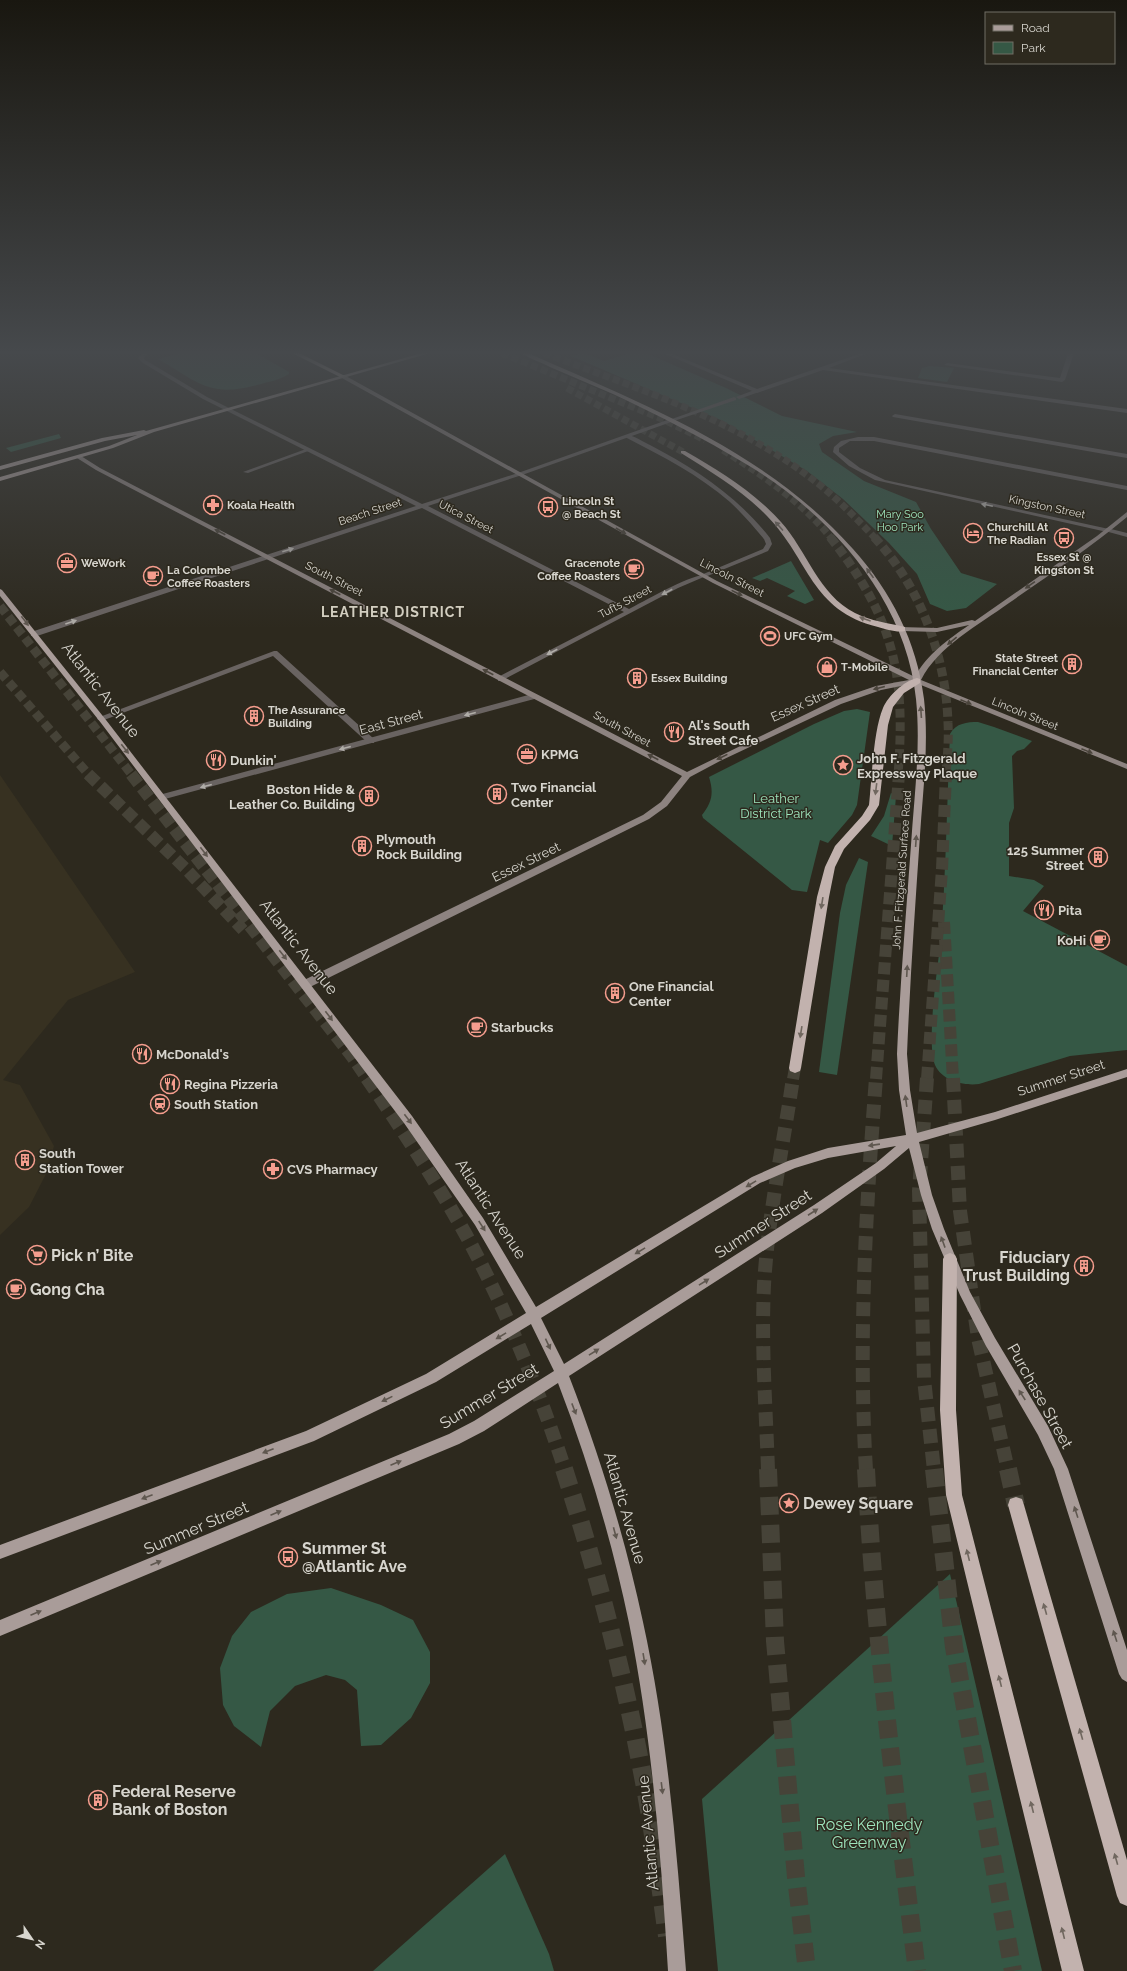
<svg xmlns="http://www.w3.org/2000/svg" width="1127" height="1971" font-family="Raleway,sans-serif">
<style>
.built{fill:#373121}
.green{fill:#355845}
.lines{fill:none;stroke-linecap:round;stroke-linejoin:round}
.motorway-tunnel-far4{stroke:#464338;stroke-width:7;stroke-dasharray:7 3.5;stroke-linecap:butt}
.motorway-tunnel-far3{stroke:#464338;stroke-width:9;stroke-dasharray:9 4.5;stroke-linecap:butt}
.motorway-tunnel-far2{stroke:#464338;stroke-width:12;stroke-dasharray:12 5.5;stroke-linecap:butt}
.motorway-tunnel-far1{stroke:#464338;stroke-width:14;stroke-dasharray:14 8;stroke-linecap:butt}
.motorway-tunnel{stroke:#464338;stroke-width:18;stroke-dasharray:18 10;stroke-linecap:butt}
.service{fill:#696361;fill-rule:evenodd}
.pedestrian{fill:#696361;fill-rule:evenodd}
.minor{fill:#696361;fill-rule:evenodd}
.tertiary{fill:#696361;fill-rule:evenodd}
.secondary{fill:#8d8380;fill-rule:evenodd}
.primary{fill:#a99c99;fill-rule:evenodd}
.motorway{fill:#c2b2ae;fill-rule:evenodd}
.oneway{fill:#b0ada8}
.oneway2{fill:#70675f}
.oneway3{fill:#4a443b}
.oneway4{fill:#5f574f}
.labels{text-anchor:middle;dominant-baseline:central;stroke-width:3;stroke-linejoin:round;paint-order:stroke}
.far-poi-label{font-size:11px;font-weight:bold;fill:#d7d5ce;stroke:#2d291e;text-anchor:start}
.far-street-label{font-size:11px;fill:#d7d5ce;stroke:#2d291e}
.far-park-label{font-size:11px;fill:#9de4bc;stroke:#2d291e}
.street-label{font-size:13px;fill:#d7d5ce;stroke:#2d291e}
.poi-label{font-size:13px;font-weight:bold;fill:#d7d5ce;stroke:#2d291e;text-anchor:start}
.park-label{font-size:13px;fill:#9de4bc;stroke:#2d291e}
.far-district-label{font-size:14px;font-weight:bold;letter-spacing:1px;fill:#d2cec0;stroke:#2d291e}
.near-street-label{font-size:16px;fill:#d7d5ce;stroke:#2d291e}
.near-poi-label{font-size:16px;font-weight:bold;fill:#d7d5ce;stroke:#2d291e;text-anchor:start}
.near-park-label{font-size:16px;fill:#9de4bc;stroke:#2d291e}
</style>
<rect width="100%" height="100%" fill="#2d291e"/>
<polygon class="built" points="0,775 135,972 68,1000 3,1080 20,1085 54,1146 46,1174 29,1207 0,1235"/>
<g class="green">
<path d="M 181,353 L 256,353 L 289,372 L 289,374 C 280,380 268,382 257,385 C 209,398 198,382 158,359 Z"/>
<polygon points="584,353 604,361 631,353 646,353 726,388 782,416 857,432 833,436 819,444 822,452 864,481 916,502 931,529 961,573 997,584 966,608 947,611 930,604 917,574 889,543 843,499 807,471 723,421 571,356"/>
<polygon points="930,366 954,368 947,382 918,378 922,368"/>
<polygon points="59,434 61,438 11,452 6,448"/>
<polygon points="791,561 814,600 805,604 787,596 795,591 767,578 760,581 752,578"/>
<path d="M 857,709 L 870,712 L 857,805 L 852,815 L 828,843 L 820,840 L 807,892 L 792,890 L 703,818 L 702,815 C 712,802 714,793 709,777 L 814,724 L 844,711 Z"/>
<path d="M 978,722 L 994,727 L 1032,741 L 1024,749 L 1017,751 L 1012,756 L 1014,808 L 1009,823 L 1009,876 L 1034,880 L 1044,886 L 1023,911 L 1127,966 L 1127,1050 L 1070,1056 L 979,1084 C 964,1086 942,1081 935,1065 C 926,1043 938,965 941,938 C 946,870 947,802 950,734 C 956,723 967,722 978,722 Z"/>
<polygon points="891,793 896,796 892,846 871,836 884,816"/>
<polygon points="859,858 868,862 837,1075 819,1072 840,913 846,885"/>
<polygon points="950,1574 1042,1971 718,1971 702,1799"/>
<polygon points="331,1588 381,1605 413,1620 430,1652 430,1683 411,1718 381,1745 361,1746 357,1690 345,1680 326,1675 295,1686 270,1711 261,1747 234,1726 223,1705 220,1668 232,1636 251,1612 287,1594"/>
<polygon points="505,1854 549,1954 554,1971 373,1971"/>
</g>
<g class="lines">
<g class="motorway-tunnel-far4">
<polyline points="502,353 662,419 705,440"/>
<path d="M 544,353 C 635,388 730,417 808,476 C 833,494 854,516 875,538"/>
<polyline points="567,388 683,452"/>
<path d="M 723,450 C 762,475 802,502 831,538"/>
</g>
<g class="motorway-tunnel-far3">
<path d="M 830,537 C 894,618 906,674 898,775"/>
<path d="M 874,537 C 920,586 946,656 948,723 C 949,740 947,758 946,775"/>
<polyline points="0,606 132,775"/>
<polyline points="0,672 89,775"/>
</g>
<g class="motorway-tunnel-far2">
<polyline points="88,774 186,869 243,930"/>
<polyline points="131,774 352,1057 367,1079"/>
<polyline points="944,922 953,1079"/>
<polyline points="793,1079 795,1068"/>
<polyline points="876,1079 899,774"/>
<polyline points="927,1079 942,869 946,774"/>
</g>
<g class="motorway-tunnel-far1">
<path d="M 367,1078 C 402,1129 436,1181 466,1235 C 506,1309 539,1390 565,1470"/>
<polyline points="927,1078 919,1191 924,1379 934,1470"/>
<polyline points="953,1078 960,1211 978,1338 1008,1470"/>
<path d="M 768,1470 C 766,1409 761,1347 764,1285 C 768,1216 783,1147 793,1078"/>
<path d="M 866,1470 C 858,1339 866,1209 876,1078"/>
</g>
<g class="motorway-tunnel">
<path d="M 564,1469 C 600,1581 629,1694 649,1810 C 656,1852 661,1894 667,1936"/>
<polyline points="768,1469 775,1641 796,1877 807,1971"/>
<path d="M 866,1469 C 875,1637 896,1804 917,1971"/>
<polyline points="934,1469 954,1647 1013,1971"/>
<polyline points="1008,1469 1016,1505"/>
</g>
<g class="service">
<polygon points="142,353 148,353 144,358 147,363 143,363 138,358"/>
<path d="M 625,435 C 633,434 643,442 650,445 C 696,469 738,497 770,538 L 772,544 L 768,551 L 705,577 L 701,577 L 701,575 L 763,549 L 766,544 L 764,539 C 753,526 742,513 730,502 C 699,475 662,456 625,437 Z"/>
<polygon points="306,449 311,450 248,473 243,472"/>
<polygon points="274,651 277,651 374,739 374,743 368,743 273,656 104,720 98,720 97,718"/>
</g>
<g class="pedestrian">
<polygon points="757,389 759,390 759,392 739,399 736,397"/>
<polygon points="734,397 736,398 736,400 674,421 669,420"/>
</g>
<g class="minor">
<polygon points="663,353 670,353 757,389 862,353 868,353 829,368 1127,409 1127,413 823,370 757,393"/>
<polygon points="1068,353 1074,353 1065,380 1062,382 944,365 947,363 1060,378"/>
<path d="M 143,361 L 147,361 L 207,397 L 422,504 L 518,473 L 670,419 L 674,419 L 674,421 L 522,475 L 428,506 L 629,609 C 641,603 698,570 706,576 L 678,588 L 501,681 L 498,681 L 498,677 L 624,612 L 422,508 L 37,636 L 31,636 L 31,632 L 416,506 L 203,399 L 143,363 Z"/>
<polygon points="895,414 1127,454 1127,458 893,417 892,416"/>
<polygon points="858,437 874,437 1127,486 1127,490 874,441 850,441 839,448 839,452 860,468 885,480 1109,529 1109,531 1107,532 875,480 849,466 833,452 834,447 841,441"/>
<polygon points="532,694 535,694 539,696 538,698 165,799 159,799 158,797 159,795"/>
</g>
<polygon class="tertiary" points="1107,528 1127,533 1127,537 1105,531 1105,529"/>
<g class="secondary">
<polygon points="1120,353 1127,353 1127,355"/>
<path d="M 340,375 L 344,375 L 717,581 L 915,677 C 926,655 949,639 969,625 L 937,632 L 902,631 L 898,629 L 899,627 L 937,628 L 972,620 L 975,621 L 1097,536 L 1127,512 L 1127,517 C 1090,548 1049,575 1009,603 C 979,625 938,646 921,680 L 1127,764 L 1127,769 L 916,683 L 881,690 L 841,704 L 720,761 L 690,777 L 667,806 L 649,819 L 310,987 L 302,987 L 301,984 L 302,981 L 643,815 L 661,802 L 682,776 L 96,470 L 77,458 L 77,456 L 81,456 L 100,468 L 687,772 L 835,700 L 876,686 L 909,680 L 713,583 L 340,377 Z"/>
</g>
<g class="primary">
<polygon points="422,353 430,353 154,432 113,448 0,481 0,477 109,446 137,435 105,441 0,470 0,466 102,438 144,430 146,431"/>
<path d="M 521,353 L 528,353 C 645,405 766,451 853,549 C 891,591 917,642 924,699 C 929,744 923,790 920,835 C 915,908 910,981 907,1054 L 910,1090 L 917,1133 L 995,1112 L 1127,1069 L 1127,1077 L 995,1120 L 919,1142 L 932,1195 L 944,1229 L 970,1292 L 995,1338 L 1048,1426 L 1068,1469 L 1127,1650 L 1127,1682 L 1122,1679 L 1119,1674 L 1054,1469 L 1038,1435 L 986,1346 L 960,1295 L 932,1229 L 921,1195 L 909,1148 L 884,1169 L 822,1213 L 569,1376 C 600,1456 625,1538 643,1622 C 668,1736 677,1854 686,1971 L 668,1971 C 661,1854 652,1738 629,1623 C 612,1541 588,1461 558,1383 L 484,1431 L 459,1444 L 0,1636 L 0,1620 L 449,1434 L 474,1421 L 554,1371 L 531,1324 L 436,1382 L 314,1441 L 0,1559 L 0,1545 L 306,1431 L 426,1374 L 526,1313 L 475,1225 L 404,1123 L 101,723 L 0,596 L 0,589 L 2,590 L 106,720 L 412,1116 L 483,1218 L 536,1307 L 752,1177 L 788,1161 L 828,1148 L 906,1135 L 899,1090 L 897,1054 C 900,984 906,915 911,845 C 914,797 921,748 916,699 C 906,599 830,514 746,464 C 703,438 658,415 613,394 C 592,385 571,376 550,367 C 541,362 530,359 521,353 ZM 896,1146 L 876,1163 L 814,1205 L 564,1364 L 541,1318 L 760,1183 L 795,1168 L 828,1158 Z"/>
</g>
<g class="motorway">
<polygon points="292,353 299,353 345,376 340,377"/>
<path d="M 681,451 L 685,451 C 720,471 754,492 781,522 C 807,551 819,595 855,613 C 871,621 888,623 905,627 L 905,631 C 897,633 886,629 878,627 C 810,610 810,560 767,516 C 742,490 711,472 681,453 Z"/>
<path d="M 917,678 L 920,679 L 920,683 L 904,693 L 893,707 L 888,725 L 879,805 L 870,820 L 844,849 L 835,867 L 829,897 L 801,1068 L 800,1071 L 795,1073 L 790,1071 L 789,1068 L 817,897 L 825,867 L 835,846 L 862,816 L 869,805 C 872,778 873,732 883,708 C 888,696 904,681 917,678 Z"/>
<polygon points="950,1253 955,1255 957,1259 956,1410 962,1495 1084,1971 1062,1971 946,1495 940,1410 943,1259 945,1255"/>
<polygon points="1016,1497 1022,1499 1024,1505 1127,1860 1127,1906 1120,1903 1117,1896 1008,1505 1010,1499"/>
</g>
</g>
<defs><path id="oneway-solid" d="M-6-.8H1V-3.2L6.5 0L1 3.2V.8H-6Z"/></defs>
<g class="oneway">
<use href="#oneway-solid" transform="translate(987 505) rotate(-168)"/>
<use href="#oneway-solid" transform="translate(288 550) rotate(-18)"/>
<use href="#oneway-solid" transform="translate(667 592) rotate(152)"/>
<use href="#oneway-solid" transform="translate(71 622) rotate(-19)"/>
<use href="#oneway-solid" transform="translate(552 652) rotate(153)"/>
<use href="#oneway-solid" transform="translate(470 714) rotate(165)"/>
<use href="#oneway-solid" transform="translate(345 748) rotate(165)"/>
<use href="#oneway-solid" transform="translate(206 786) rotate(165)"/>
</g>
<g class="oneway2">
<use href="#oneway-solid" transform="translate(779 526) rotate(-132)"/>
<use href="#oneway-solid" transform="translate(865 619) rotate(-160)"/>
<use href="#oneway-solid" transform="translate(876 789) rotate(97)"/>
<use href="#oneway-solid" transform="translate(822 903) rotate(99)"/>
<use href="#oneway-solid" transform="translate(801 1032) rotate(99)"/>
<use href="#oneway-solid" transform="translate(968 1555) rotate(-104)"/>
<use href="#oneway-solid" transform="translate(1045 1609) rotate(-106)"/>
<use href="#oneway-solid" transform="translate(1000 1681) rotate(-104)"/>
<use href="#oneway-solid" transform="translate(1081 1734) rotate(-106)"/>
<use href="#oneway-solid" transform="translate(1032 1807) rotate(-104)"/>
<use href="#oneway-solid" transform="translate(1116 1859) rotate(-106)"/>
<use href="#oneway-solid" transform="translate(1063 1933) rotate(-104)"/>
</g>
<g class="oneway3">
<use href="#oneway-solid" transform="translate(621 531) rotate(30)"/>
<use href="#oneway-solid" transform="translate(220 532) rotate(-153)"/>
<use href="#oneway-solid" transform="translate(1030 585) rotate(145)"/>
<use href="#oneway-solid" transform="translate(335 592) rotate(-153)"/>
<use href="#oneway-solid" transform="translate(737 593) rotate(26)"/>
<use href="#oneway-solid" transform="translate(952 641) rotate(141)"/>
<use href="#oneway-solid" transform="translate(488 672) rotate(-153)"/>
<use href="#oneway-solid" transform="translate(879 688) rotate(166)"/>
<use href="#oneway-solid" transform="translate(966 702) rotate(22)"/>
<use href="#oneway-solid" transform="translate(1087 751) rotate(22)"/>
<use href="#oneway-solid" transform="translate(653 757) rotate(-153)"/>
<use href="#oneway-solid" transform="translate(722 757) rotate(154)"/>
</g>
<g class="oneway4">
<use href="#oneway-solid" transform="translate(870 573) rotate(-126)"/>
<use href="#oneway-solid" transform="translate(25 621) rotate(53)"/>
<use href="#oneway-solid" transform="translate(921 712) rotate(-94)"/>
<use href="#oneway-solid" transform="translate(125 749) rotate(52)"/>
<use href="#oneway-solid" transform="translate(916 841) rotate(-86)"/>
<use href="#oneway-solid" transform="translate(204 852) rotate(53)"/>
<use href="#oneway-solid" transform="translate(283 955) rotate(52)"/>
<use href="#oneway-solid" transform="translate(907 971) rotate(-87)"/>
<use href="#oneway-solid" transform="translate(329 1016) rotate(53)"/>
<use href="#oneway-solid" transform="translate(906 1101) rotate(-98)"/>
<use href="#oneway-solid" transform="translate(408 1119) rotate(53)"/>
<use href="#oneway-solid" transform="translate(874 1145) rotate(172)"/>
<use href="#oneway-solid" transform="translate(751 1184) rotate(149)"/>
<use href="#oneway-solid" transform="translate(813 1212) rotate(-33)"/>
<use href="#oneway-solid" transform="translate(482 1226) rotate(57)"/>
<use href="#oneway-solid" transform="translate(943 1242) rotate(-110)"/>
<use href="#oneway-solid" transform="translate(640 1251) rotate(149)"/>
<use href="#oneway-solid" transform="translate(704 1282) rotate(-32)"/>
<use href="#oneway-solid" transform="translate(501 1336) rotate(149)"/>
<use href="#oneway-solid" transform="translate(548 1344) rotate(65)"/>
<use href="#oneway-solid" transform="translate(594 1352) rotate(-32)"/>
<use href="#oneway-solid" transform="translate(1022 1395) rotate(-123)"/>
<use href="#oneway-solid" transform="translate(387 1399) rotate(154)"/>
<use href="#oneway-solid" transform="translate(574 1409) rotate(69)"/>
<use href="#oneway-solid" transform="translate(268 1451) rotate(159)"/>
<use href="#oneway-solid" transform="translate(396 1463) rotate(-23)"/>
<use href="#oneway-solid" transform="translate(147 1497) rotate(159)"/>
<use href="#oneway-solid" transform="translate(1076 1512) rotate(-108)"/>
<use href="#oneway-solid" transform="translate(276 1513) rotate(-23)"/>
<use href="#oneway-solid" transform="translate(615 1533) rotate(75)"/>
<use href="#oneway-solid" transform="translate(156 1563) rotate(-23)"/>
<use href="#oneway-solid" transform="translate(36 1613) rotate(-23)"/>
<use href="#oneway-solid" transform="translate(1115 1636) rotate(-108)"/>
<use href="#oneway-solid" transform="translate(644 1659) rotate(81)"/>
<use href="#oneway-solid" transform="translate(662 1788) rotate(83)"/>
</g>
<linearGradient id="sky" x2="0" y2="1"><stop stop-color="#191710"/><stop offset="0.56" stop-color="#46494c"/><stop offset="1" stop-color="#46494c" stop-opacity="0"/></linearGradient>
<rect width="1127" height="629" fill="url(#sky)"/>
<defs>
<g id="pharmacy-ring" transform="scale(1)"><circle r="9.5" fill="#2d291e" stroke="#f59d8e" stroke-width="1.5"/><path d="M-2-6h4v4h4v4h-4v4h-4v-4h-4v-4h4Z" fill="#f59d8e"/></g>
<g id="bus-ring" transform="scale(1)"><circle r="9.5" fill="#2d291e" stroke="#f59d8e" stroke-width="1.5"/><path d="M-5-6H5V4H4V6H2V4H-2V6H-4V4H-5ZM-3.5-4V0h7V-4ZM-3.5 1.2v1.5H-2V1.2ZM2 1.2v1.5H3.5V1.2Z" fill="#f59d8e"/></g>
<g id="hotel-ring" transform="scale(1)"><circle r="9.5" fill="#2d291e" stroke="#f59d8e" stroke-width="1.5"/><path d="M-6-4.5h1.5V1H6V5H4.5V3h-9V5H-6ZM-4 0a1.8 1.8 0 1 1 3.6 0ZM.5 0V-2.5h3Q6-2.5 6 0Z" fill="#f59d8e"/></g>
<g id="office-ring" transform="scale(1)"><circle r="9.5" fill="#2d291e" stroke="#f59d8e" stroke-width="1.5"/><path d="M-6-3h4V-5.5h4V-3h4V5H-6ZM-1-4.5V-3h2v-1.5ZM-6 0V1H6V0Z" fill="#f59d8e"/></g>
<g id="cafe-ring" transform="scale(1)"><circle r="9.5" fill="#2d291e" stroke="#f59d8e" stroke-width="1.5"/><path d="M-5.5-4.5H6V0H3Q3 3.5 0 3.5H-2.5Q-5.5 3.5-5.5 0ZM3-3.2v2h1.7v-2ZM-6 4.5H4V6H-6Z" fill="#f59d8e"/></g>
<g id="stadium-ring" transform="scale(1)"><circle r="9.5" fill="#2d291e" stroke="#f59d8e" stroke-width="1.5"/><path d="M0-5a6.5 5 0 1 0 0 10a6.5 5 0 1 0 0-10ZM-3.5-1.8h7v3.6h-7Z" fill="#f59d8e"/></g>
<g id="building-ring" transform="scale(1)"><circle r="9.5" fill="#2d291e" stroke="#f59d8e" stroke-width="1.5"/><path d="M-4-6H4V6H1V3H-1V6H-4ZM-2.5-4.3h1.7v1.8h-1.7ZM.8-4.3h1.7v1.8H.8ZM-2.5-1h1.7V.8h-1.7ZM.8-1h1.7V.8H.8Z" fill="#f59d8e"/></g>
<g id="shop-ring" transform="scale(1)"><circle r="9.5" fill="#2d291e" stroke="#f59d8e" stroke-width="1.5"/><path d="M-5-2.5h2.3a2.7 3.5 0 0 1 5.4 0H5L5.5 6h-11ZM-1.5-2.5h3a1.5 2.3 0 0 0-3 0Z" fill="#f59d8e"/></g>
<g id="restaurant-ring" transform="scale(1)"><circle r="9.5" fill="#2d291e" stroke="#f59d8e" stroke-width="1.5"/><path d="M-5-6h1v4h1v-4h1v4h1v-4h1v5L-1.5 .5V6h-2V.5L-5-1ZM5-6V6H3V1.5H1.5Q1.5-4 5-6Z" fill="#f59d8e"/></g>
<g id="sight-ring" transform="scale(1)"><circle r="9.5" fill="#2d291e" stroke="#f59d8e" stroke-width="1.5"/><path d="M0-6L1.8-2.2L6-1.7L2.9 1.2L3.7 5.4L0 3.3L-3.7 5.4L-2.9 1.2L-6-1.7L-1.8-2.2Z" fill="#f59d8e"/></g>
<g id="station-ring" transform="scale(1)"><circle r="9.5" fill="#2d291e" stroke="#f59d8e" stroke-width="1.5"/><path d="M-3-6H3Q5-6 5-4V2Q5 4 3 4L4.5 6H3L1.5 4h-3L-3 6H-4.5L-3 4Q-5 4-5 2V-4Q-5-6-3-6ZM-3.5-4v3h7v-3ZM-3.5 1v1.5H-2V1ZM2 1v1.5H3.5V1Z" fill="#f59d8e"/></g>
<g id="supermarket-ring" transform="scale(1)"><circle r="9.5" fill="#2d291e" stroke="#f59d8e" stroke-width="1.5"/><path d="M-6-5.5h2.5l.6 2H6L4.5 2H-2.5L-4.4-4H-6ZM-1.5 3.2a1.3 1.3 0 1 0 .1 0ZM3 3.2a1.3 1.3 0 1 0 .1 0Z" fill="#f59d8e"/></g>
</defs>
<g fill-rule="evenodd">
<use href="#pharmacy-ring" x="213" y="505"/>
<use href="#bus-ring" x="548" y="507"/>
<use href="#hotel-ring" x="973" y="533"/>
<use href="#bus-ring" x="1064" y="538"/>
<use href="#office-ring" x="67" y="563"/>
<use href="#cafe-ring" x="634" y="569"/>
<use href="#cafe-ring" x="153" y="576"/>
<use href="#stadium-ring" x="770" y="636"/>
<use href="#building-ring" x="1072" y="664"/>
<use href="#shop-ring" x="827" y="667"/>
<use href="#building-ring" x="637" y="678"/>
<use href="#building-ring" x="254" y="716"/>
<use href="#restaurant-ring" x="674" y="732"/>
<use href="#office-ring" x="527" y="754"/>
<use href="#restaurant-ring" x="216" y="760"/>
<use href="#sight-ring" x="843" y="765"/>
<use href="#building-ring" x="497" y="794"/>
<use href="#building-ring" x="369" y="796"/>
<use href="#building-ring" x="362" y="846"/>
<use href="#building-ring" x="1098" y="857"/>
<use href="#restaurant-ring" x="1044" y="910"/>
<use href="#cafe-ring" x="1100" y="940"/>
<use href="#building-ring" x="615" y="993"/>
<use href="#cafe-ring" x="477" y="1027"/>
<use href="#restaurant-ring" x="142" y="1054"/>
<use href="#restaurant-ring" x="170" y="1084"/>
<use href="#station-ring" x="160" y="1104"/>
<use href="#building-ring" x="25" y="1160"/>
<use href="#pharmacy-ring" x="273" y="1169"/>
<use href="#supermarket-ring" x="37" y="1255"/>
<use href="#building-ring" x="1084" y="1266"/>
<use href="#cafe-ring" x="16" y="1289"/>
<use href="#sight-ring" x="789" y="1503"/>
<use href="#bus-ring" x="288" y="1557"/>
<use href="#building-ring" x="98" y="1800"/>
</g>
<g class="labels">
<g class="far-poi-label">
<text x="562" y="501">Lincoln St<tspan x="562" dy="13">@ Beach St</tspan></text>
<text x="227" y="505">Koala Health</text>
<text x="987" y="527">Churchill At<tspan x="987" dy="13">The Radian</tspan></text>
<text x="1064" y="557" text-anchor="middle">Essex St @<tspan x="1064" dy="13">Kingston St</tspan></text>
<text x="81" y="563">WeWork</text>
<text x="620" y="563" text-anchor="end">Gracenote<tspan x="620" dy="13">Coffee Roasters</tspan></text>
<text x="167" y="570">La Colombe<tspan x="167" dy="13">Coffee Roasters</tspan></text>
<text x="784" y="636">UFC Gym</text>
<text x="1058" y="658" text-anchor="end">State Street<tspan x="1058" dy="13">Financial Center</tspan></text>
<text x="841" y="667">T-Mobile</text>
<text x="651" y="678">Essex Building</text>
<text x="268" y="710">The Assurance<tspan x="268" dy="13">Building</tspan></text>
</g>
<g class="far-street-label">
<text transform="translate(1047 507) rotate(12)">Kingston Street</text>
<text transform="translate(370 512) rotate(-18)">Beach Street</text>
<text transform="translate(466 517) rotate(27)">Utica Street</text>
<text transform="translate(732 578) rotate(27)">Lincoln Street</text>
<text transform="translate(334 579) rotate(27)">South Street</text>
<text transform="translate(625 602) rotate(-28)">Tufts Street</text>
<text transform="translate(1025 714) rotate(22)">Lincoln Street</text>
<text transform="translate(622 729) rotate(28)">South Street</text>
<text transform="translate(902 870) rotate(-86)">John F. Fitzgerald Surface Road</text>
</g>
<g class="far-park-label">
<text x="900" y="514">Mary Soo<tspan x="900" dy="13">Hoo Park</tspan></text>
</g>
<g class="street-label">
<text transform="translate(805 703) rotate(-24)">Essex Street</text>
<text transform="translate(391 722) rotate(-15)">East Street</text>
<text transform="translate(526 862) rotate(-26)">Essex Street</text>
<text transform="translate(1061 1078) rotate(-18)">Summer Street</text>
</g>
<g class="poi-label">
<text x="688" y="725">Al's South<tspan x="688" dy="15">Street Cafe</tspan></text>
<text x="541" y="754">KPMG</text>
<text x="857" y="758">John F. Fitzgerald<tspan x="857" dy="15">Expressway Plaque</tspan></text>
<text x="230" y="760">Dunkin'</text>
<text x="511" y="787">Two Financial<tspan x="511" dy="15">Center</tspan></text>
<text x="355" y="789" text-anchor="end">Boston Hide &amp;<tspan x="355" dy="15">Leather Co. Building</tspan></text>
<text x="376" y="839">Plymouth<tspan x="376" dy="15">Rock Building</tspan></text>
<text x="1084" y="850" text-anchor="end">125 Summer<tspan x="1084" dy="15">Street</tspan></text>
<text x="1058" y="910">Pita</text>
<text x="1086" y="940" text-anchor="end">KoHi</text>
<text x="629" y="986">One Financial<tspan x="629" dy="15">Center</tspan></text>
<text x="491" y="1027">Starbucks</text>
<text x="156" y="1054">McDonald's</text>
<text x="184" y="1084">Regina Pizzeria</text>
<text x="174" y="1104">South Station</text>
<text x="39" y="1153">South<tspan x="39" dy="15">Station Tower</tspan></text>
<text x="287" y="1169">CVS Pharmacy</text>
</g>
<g class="park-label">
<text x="776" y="798">Leather<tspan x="776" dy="15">District Park</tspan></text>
</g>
<g class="far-district-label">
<text x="393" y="612">LEATHER DISTRICT</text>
</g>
<g class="near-street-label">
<text transform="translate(101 690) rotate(52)">Atlantic Avenue</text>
<text transform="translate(299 947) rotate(52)">Atlantic Avenue</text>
<text transform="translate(491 1209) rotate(57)">Atlantic Avenue</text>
<text transform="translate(763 1224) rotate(-33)">Summer Street</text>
<text transform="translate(489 1396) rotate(-31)">Summer Street</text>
<text transform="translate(1040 1396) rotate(61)">Purchase Street</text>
<text transform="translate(625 1508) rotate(74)">Atlantic Avenue</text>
<text transform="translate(196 1528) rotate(-23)">Summer Street</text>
<text transform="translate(648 1833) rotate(-95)">Atlantic Avenue</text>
</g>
<g class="near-poi-label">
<text x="51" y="1255">Pick n’ Bite</text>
<text x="1070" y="1257" text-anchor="end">Fiduciary<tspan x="1070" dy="18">Trust Building</tspan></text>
<text x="30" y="1289">Gong Cha</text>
<text x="803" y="1503">Dewey Square</text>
<text x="302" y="1548">Summer St<tspan x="302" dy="18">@Atlantic Ave</tspan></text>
<text x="112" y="1791">Federal Reserve<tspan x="112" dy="18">Bank of Boston</tspan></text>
</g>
<g class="near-park-label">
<text x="869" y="1824">Rose Kennedy<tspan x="869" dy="18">Greenway</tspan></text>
</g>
</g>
<rect x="985" y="12" width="130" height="52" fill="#2d291e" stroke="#716e64"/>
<rect x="993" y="25" width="20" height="6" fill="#a99c99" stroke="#716e64"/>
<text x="1021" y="32" font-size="12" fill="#d7d5ce">Road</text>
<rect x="993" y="42" width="20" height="12" fill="#355845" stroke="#716e64"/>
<text x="1021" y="52" font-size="12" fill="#d7d5ce">Park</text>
<g transform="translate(32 1939) rotate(124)" stroke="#2d291e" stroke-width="3" paint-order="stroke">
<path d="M0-3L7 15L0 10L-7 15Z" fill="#d7d5ce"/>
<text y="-6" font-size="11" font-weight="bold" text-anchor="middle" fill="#d7d5ce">N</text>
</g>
</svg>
